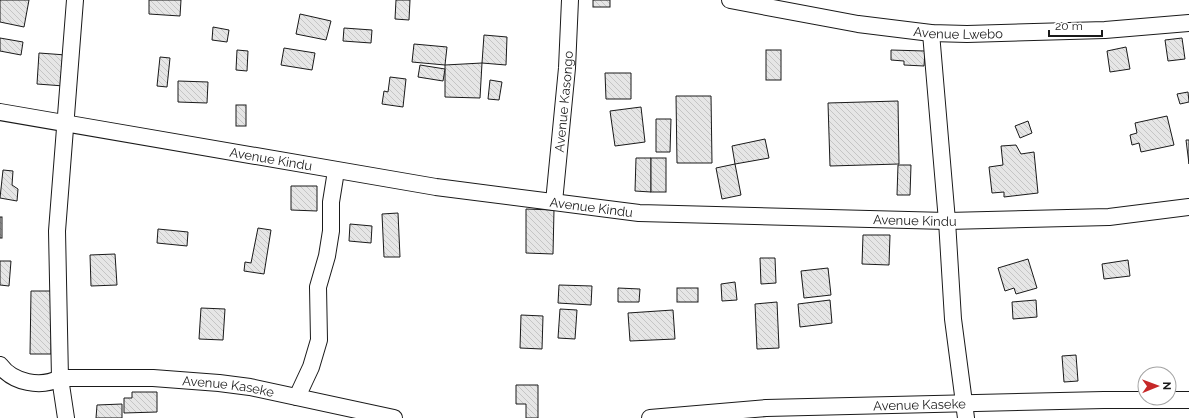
<svg xmlns="http://www.w3.org/2000/svg" width="1189" height="418" font-family="Raleway,sans-serif">
<style>
.building{fill:url(#building-back-hatch);stroke:#1a1a1a}
.lines{fill:none;stroke-linecap:round;stroke-linejoin:round}
.street-casing{stroke:#1a1a1a;stroke-width:18}
.street{stroke:#fff;stroke-width:16}
.labels{text-anchor:middle;dominant-baseline:central;stroke-width:3;stroke-linejoin:round;paint-order:stroke}
.street-label{font-size:13px;fill:#1a1a1a;stroke:#fff}
</style>
<defs>
<pattern id="building-back-hatch" width="6" height="6" patternUnits="userSpaceOnUse"><rect width="6" height="6" fill="#e6e6e6"/><path d="M-1 5l2 2M0 0l6 6M5-1l2 2" fill="none" stroke="#c5c5c5"/></pattern>
</defs>
<rect width="100%" height="100%" fill="#fff"/>
<g class="building">
<polygon points="0,0 29,0 24,27 0,22"/>
<polygon points="149,0 181,0 180,16 149,14"/>
<polygon points="396,0 410,0 409,20 395,19"/>
<rect x="593" y="0" width="17" height="7"/>
<polygon points="300,14 331,21 326,40 296,34"/>
<polygon points="213,27 229,30 227,42 212,40"/>
<polygon points="344,28 372,30 371,43 343,41"/>
<polygon points="484,35 507,37 506,65 482,63"/>
<polygon points="0,38 23,42 21,55 0,51"/>
<polygon points="1182,38 1185,59 1168,61 1165,40"/>
<polygon points="414,44 447,47 445,65 412,62"/>
<polygon points="1126,47 1130,69 1110,72 1107,51"/>
<polygon points="284,48 315,53 312,70 281,65"/>
<polygon points="237,50 248,51 247,71 236,70"/>
<rect x="766" y="50" width="15" height="30"/>
<polygon points="891,50 925,51 924,66 904,65 904,61 891,60"/>
<polygon points="39,53 66,55 64,86 37,84"/>
<polygon points="160,57 170,58 167,87 157,86"/>
<polygon points="482,63 480,98 445,97 445,65"/>
<polygon points="420,65 445,69 443,81 418,77"/>
<polygon points="605,73 631,73 631,99 606,99"/>
<polygon points="390,77 406,79 403,107 382,104 384,91 388,92"/>
<polygon points="490,80 502,82 499,100 488,99"/>
<polygon points="178,81 208,82 207,103 178,102"/>
<polygon points="1188,92 1189,102 1180,104 1177,94"/>
<polygon points="676,96 711,96 712,163 677,163"/>
<polygon points="898,101 899,164 830,166 828,103"/>
<rect x="236" y="105" width="10" height="21"/>
<polygon points="641,107 645,142 615,146 610,111"/>
<polygon points="1167,116 1174,145 1141,152 1139,143 1132,145 1130,135 1137,133 1135,123"/>
<polygon points="656,119 671,119 670,152 656,152"/>
<polygon points="1028,121 1032,133 1020,138 1015,126"/>
<polygon points="765,139 769,158 735,164 732,146"/>
<polygon points="1186,140 1189,140 1189,164"/>
<polygon points="1016,145 1021,154 1034,152 1038,193 1004,197 1004,192 992,193 989,167 1003,165 1001,146"/>
<polygon points="636,158 651,158 651,192 635,191"/>
<rect x="651" y="158" width="15" height="34"/>
<polygon points="735,164 741,195 722,199 716,168"/>
<polygon points="898,165 911,165 910,195 897,195"/>
<polygon points="3,170 13,171 12,185 18,189 17,201 0,198"/>
<polygon points="291,186 317,186 317,211 291,210"/>
<polygon points="526,209 554,210 553,254 526,253"/>
<polygon points="398,213 400,257 384,257 382,214"/>
<rect x="0" y="217" width="2" height="21"/>
<polygon points="350,224 372,226 371,243 349,241"/>
<polygon points="258,228 271,230 264,274 244,271 245,262 251,263"/>
<polygon points="158,229 188,232 187,246 157,243"/>
<polygon points="863,235 890,235 889,265 862,264"/>
<polygon points="115,254 117,285 91,286 90,255"/>
<polygon points="760,258 775,258 776,283 761,284"/>
<polygon points="1028,259 1037,288 1016,294 1014,288 1005,291 998,268"/>
<polygon points="1128,260 1130,276 1104,279 1102,264"/>
<polygon points="0,261 11,261 9,286 0,285"/>
<polygon points="828,268 831,295 804,298 801,271"/>
<polygon points="735,282 737,300 722,301 721,284"/>
<polygon points="559,285 592,286 591,305 558,303"/>
<polygon points="618,288 640,289 639,302 618,302"/>
<rect x="677" y="288" width="21" height="14"/>
<polygon points="31,291 52,291 51,354 30,354"/>
<polygon points="830,300 832,323 800,327 798,304"/>
<polygon points="1036,300 1037,317 1013,319 1012,302"/>
<polygon points="777,302 779,348 757,349 755,304"/>
<polygon points="201,308 225,309 223,340 199,339"/>
<polygon points="560,309 577,310 575,339 558,338"/>
<polygon points="673,310 675,339 630,341 628,313"/>
<polygon points="521,315 543,316 542,349 520,348"/>
<polygon points="1076,355 1078,381 1064,382 1062,356"/>
<polygon points="516,385 538,385 538,418 526,418 526,404 516,404"/>
<polygon points="132,392 157,392 157,412 124,413 124,398 132,398"/>
<polygon points="122,404 122,418 96,418 97,405"/>
</g>
<g class="lines">
<g class="street-casing">
<g id="street">
<path id="s1" d="M 730,0 L 858,24 L 931,33 L 967,34 L 1105,30 L 1189,23"/>
<polyline points="931,33 947,221 953,319 966,418"/>
<path id="s2" d="M 0,112 L 436,187 L 639,213 L 947,221 L 1109,217 L 1189,207"/>
<path id="s3" d="M 554,202 L 567,68 L 570,0"/>
<path id="s4" d="M 0,365 C 13,383 41,388 60,378 L 153,378 L 219,383 L 250,387 L 394,418"/>
<polyline points="297,397 311,367 319,340 318,287 327,256 331,231 331,202 336,171"/>
<polyline points="66,418 60,378 57,231 75,0"/>
<path id="s5" d="M 650,418 L 766,408 L 1104,400 L 1189,400"/>
</g>
</g>
<use href="#street" class="street"/>
</g>
<g class="labels">
<g class="street-label">
<text stroke="none"><textPath href="#s1" startOffset="231">Avenue Lwebo</textPath></text>
<text stroke="none"><textPath href="#s3" startOffset="101">Avenue Kasongo</textPath></text>
<text stroke="none"><textPath href="#s2" startOffset="275">Avenue Kindu</textPath></text>
<text stroke="none"><textPath href="#s2" startOffset="599">Avenue Kindu</textPath></text>
<text stroke="none"><textPath href="#s2" startOffset="923">Avenue Kindu</textPath></text>
<text stroke="none"><textPath href="#s4" startOffset="235">Avenue Kaseke</textPath></text>
<text stroke="none"><textPath href="#s5" startOffset="270">Avenue Kaseke</textPath></text>
</g>
</g>
<g transform="translate(1157 386) rotate(89)"><circle r="19" fill="#ffffff" stroke="#a3a3a3"/>
<path d="M0-3L7 15L0 10L-7 15Z" fill="#c62828"/>
<text y="-6" font-size="11" font-weight="bold" text-anchor="middle" fill="#1a1a1a">N</text>
</g>
<path d="M1049 30v6h53v-6" fill="none" stroke="#1a1a1a" stroke-width="2"/>
<text x="1055" y="30" font-size="12" fill="#1a1a1a" stroke="#ffffff" stroke-width="3" paint-order="stroke">20 m</text>
</svg>
